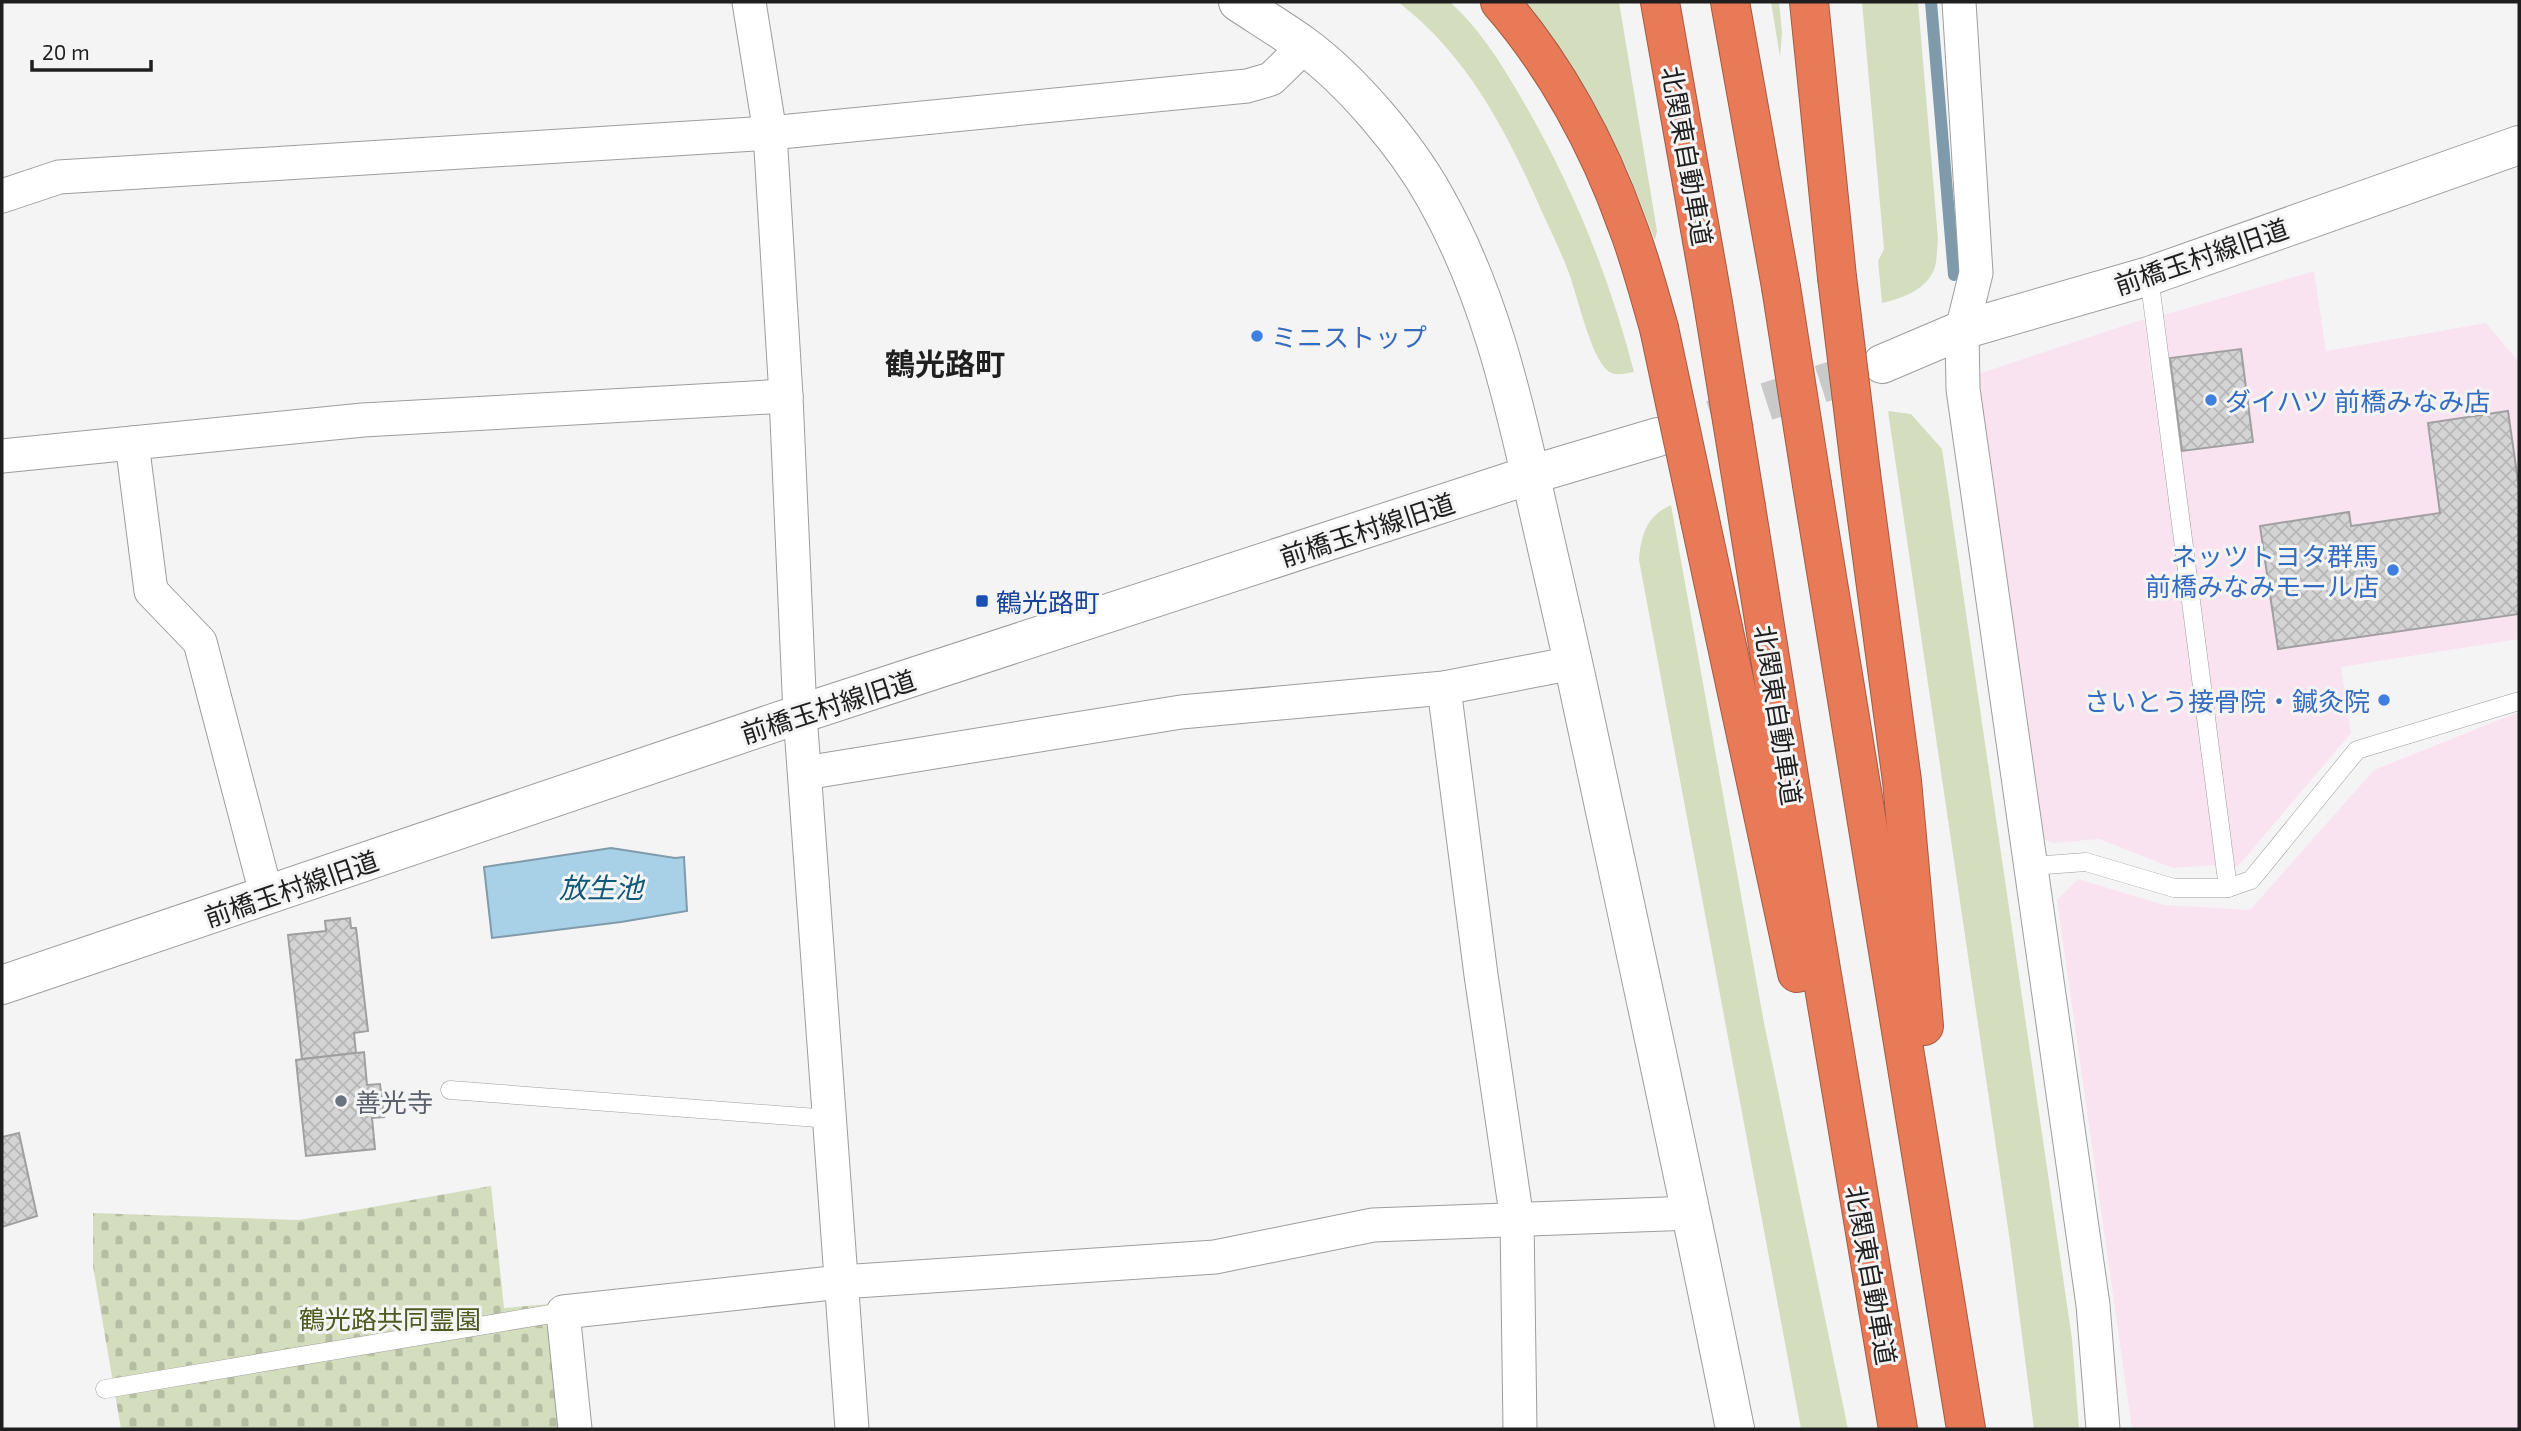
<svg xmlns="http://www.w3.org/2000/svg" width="2521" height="1431" font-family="'Exo 2','Noto Sans JP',sans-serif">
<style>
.commercial{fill:#fae3f0}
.green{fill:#d4ddbd}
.cemetery{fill:url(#cemetery-stones)}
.water{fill:#a8d0e7;stroke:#7f9bab;stroke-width:2}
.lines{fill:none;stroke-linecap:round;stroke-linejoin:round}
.stream{stroke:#7f9bab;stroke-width:12}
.building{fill:url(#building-cross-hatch);stroke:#a0a0a1;stroke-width:2}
.tertiary-tunnel{stroke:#c9c9ca;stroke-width:38;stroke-dasharray:38 19;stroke-linecap:butt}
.service-casing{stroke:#9d9d9e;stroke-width:19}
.minor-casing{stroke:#9d9d9e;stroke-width:35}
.tertiary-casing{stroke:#9d9d9e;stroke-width:40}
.motorway-casing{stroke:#a25a43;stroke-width:40}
.service{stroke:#fff;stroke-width:18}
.minor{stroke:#fff;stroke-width:33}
.tertiary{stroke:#fff;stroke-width:38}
.motorway{stroke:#e97a57;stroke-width:38}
.motorway-bridge-casing{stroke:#a25a43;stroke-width:40;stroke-linecap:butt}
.motorway-bridge{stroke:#e97a57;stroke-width:38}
.shop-dot{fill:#3f7fe0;stroke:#f4f4f5;stroke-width:2.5}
.transit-dot{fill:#1a4fb4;stroke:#f4f4f5;stroke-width:2.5}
.worship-dot{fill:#6b7280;stroke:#f4f4f5;stroke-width:2.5}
.labels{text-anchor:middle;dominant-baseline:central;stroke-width:6;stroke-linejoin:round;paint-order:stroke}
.street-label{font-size:26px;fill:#1f1f1f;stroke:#f4f4f5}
.shop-label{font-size:26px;fill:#366cbe;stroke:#f4f4f5;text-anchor:start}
.transit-label{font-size:26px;fill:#164399;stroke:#f4f4f5;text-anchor:start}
.worship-label{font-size:26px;fill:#5b616d;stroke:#f4f4f5;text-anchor:start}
.park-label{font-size:26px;fill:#4d5a20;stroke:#f4f4f5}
.water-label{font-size:28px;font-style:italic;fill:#115776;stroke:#f4f4f5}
.quarter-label{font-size:30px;font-weight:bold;fill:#1f1f1f;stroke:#f4f4f5}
</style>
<defs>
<pattern id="cemetery-stones" width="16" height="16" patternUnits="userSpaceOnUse" patternTransform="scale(1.75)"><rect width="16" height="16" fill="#d4ddbd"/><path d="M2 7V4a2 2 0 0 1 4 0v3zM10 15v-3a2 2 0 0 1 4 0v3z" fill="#b6bda2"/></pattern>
<pattern id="building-cross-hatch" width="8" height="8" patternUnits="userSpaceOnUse" patternTransform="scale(1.75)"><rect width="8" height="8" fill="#d4d4d5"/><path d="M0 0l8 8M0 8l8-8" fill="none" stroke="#b6b6b6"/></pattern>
</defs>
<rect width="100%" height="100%" fill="#f4f4f5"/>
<g class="commercial">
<polygon points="2314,271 2326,351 2486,323 2519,362 2519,639 2341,667 2351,733 2240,864 2231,871 2164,315"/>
<polygon points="2144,319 2217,865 2173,868 2099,839 2054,843 2045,840 1978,374"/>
<polygon points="2519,712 2519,1429 2132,1429 2057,900 2078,879 2164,905 2250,910 2374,770"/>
</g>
<g class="green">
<path d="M 1398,2 L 1450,2 C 1479,28 1501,63 1520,96 C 1571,182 1609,275 1634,372 C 1627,373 1615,377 1608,371 C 1590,357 1577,292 1567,268 C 1559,247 1548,226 1539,205 C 1505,128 1466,54 1398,2 Z"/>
<polygon points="1526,2 1619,2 1657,231 1655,240 1627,169 1589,94"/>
<polygon points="1771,2 1779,2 1782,32 1780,57"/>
<path d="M 1862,2 L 1918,2 L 1938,239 C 1937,248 1937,259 1935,267 C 1927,290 1903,298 1882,303 L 1878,261 L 1884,249 Z"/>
<polygon points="1888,411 1911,414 1942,449 2072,1339 2079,1429 2034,1429 2010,1242"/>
<path d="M 1671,505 L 1764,1023 L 1848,1429 L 1801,1429 L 1639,560 C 1641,536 1646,516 1671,505 Z"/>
</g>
<polygon class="cemetery" points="491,1186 504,1308 549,1304 560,1424 557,1429 121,1429 93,1266 93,1213 299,1220"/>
<polygon class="water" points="611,848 675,858 684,857 687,911 621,922 492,938 484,867"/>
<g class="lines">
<polyline class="stream" points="1931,2 1954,275"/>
</g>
<g class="building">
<polygon points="2241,349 2253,442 2182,451 2170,358"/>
<polygon points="2508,411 2519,488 2519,614 2278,649 2260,526 2349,512 2351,526 2440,513 2428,423"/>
<polygon points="350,918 351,928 356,928 368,1031 354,1033 356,1053 302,1059 288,935 326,931 325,921"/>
<polygon points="364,1052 367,1085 380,1084 384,1117 372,1118 375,1149 306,1156 296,1060"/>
<polygon points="19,1133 37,1216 2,1227 2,1137"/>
</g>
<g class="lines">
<polyline class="tertiary-tunnel" points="1658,437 1879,365"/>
<g class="service-casing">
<g id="service">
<polyline points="2149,276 2228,888"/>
<polyline points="2031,866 2086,862 2174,888 2228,888 2251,880 2357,750 2519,701"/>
<polyline points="450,1090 830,1119"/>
<polyline points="105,1389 563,1312"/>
</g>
</g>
<g class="minor-casing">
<g id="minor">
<polyline points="749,2 770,133 786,396 800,714 852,1429"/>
<polyline points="1959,2 1976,273 1962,330 1963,389 2093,1305 2103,1429"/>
<polyline points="2,196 59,177 770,133 1247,86 1271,79 1305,46"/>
<polyline points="132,443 151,591 200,642 267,897"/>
<polyline points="2,456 363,420 786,396"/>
<polyline points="1444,688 1481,975 1517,1220 1520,1429"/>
<polyline points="805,773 1181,712 1444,688 1573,663"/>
<polyline points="575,1429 563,1312 841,1282 1215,1257 1373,1225 1692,1213"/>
</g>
</g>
<g class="tertiary-casing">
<g id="tertiary">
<path d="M 1238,2 C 1259,16 1282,30 1303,45 C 1351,80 1406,145 1435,197 C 1487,289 1511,389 1534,491 C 1550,562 1567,633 1582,704 C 1634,946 1687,1187 1735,1429"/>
<polyline points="1882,364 1962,330 2149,276 2519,145"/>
<polyline points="2,985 800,714 1530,475 1658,437"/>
</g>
</g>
<g class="motorway-casing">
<g id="motorway">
<path d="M 1500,2 C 1555,65 1599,146 1627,225 C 1640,258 1649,294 1659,328"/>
<polyline points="1660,2 1713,303"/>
<polyline points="1730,2 1781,287"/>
<polyline points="1809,2 1837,277"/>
<polyline points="1861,474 1902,781 1924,1026"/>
<polyline points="1812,485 1966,1429"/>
<polyline points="1746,507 1792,796 1898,1429"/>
<polyline points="1700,520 1797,973"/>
</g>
</g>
<use href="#service" class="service"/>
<use href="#minor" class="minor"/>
<use href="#tertiary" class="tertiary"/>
<use href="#motorway" class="motorway"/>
<g class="motorway-bridge-casing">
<g id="motorway-bridge">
<polyline points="1837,277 1861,474"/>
<polyline points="1781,287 1812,485"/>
<polyline points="1713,303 1746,507"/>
<polyline points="1659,328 1700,520"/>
</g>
</g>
<use href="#motorway-bridge" class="motorway-bridge"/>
</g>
<g class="shop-dot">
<circle cx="1257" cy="336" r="7"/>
<circle cx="2211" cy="400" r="7"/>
<circle cx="2393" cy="570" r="7"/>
<circle cx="2384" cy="700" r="7"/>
</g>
<rect class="transit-dot" x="975" y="594" width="14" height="14" rx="3.5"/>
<circle class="worship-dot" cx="341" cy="1101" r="7"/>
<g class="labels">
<g class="street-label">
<text transform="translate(1688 156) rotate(80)">北関東自動車道</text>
<text transform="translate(2201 256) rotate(-19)">前橋玉村線旧道</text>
<text transform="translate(1367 529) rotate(-18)">前橋玉村線旧道</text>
<text transform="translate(828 706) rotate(-18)">前橋玉村線旧道</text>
<text transform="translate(1779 715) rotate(81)">北関東自動車道</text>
<text transform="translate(291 888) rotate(-19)">前橋玉村線旧道</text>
<text transform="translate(1872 1275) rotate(80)">北関東自動車道</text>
</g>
<g class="shop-label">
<text x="1271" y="336">ミニストップ</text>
<text x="2225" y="400">ダイハツ 前橋みなみ店</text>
<text x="2379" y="555" text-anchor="end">ネッツトヨタ群馬<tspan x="2379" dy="30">前橋みなみモール店</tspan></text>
<text x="2370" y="700" text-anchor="end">さいとう接骨院・鍼灸院</text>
</g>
<g class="transit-label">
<text x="996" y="601">鶴光路町</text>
</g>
<g class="worship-label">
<text x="355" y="1101">善光寺</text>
</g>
<g class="park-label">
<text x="390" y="1318">鶴光路共同霊園</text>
</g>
<g class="water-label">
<text x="601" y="887">放生池</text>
</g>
<g class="quarter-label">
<text x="945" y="363">鶴光路町</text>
</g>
</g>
<rect width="2521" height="1431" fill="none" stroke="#1f1f1f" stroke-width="7"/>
<path d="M32 60v10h119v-10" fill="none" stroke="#1f1f1f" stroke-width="3.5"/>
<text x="42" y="60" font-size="21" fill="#1f1f1f" stroke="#f4f4f5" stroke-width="5" paint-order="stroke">20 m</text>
</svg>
